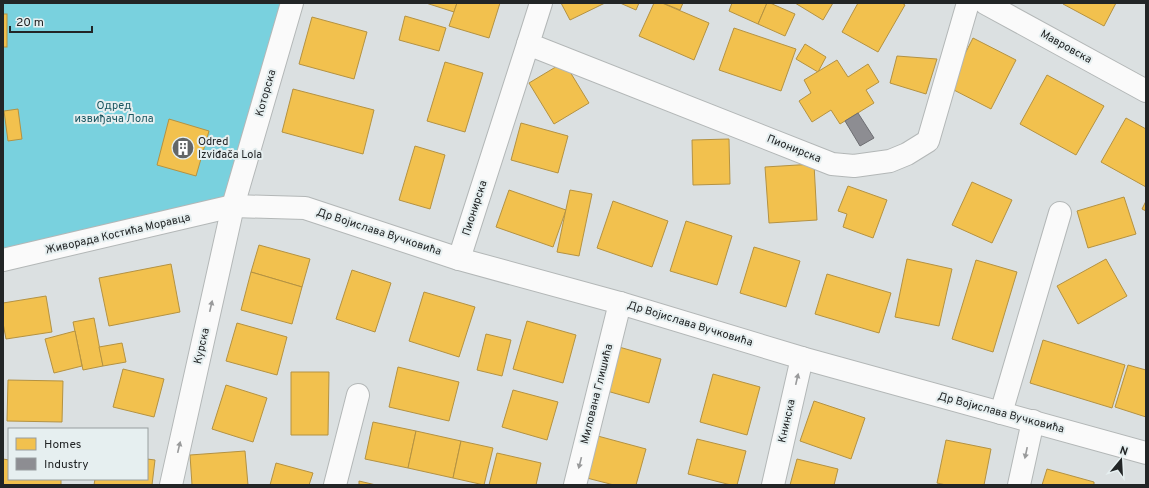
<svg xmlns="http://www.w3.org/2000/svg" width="1149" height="488" font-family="Overpass,sans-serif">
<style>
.green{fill:#79d1de}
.homes{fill:#f2c14e;stroke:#b49242}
.industry{fill:#8d8d92;stroke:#6d6e72}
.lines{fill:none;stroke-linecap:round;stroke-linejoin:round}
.minor-casing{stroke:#b3b7b7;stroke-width:24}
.minor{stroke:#fafafa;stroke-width:22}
.oneway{fill:#999a9b}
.labels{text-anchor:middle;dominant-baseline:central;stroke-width:4;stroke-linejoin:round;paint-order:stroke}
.street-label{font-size:11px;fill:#222526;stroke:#e6eff0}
.park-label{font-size:11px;fill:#19555f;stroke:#e6eff0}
.poi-label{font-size:11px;fill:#222526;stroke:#e6eff0;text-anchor:start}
</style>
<rect width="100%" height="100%" fill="#dbe0e1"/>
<polygon class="green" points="3,3 286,3 236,198 3,248"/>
<g class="homes">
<polygon points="426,3 457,3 454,12"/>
<polygon points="457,3 500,3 489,38 449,26"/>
<polygon points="561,3 605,3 570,20"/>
<polygon points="620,3 639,3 636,10"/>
<polygon points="654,3 662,3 709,23 694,60 639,36"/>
<polygon points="663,3 683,3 680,10"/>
<polygon points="732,3 767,3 758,24 729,11"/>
<polygon points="767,3 770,3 795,14 785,36 758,24"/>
<polygon points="795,3 833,3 823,20"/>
<polygon points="858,3 902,3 905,5 878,52 842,32"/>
<polygon points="1064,3 1116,3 1104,26 1063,4"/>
<rect x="3" y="14" width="4" height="33"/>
<polygon points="405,16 446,28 439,51 399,40"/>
<polygon points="312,17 367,32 354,79 299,64"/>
<polygon points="734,28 796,49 781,91 719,70"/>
<polygon points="973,38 1016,60 991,109 948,87"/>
<polygon points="805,44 826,57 818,72 796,59"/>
<polygon points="897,56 937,59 926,94 890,83"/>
<polygon points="837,60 848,77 868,64 879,82 866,90 874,103 840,124 831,110 812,122 799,101 811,93 804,80"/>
<polygon points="445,62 483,73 465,132 427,121"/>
<polygon points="564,62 589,103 554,124 529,83"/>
<polygon points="1047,75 1104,106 1076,155 1020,124"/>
<polygon points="293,89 374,110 363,154 282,132"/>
<polygon points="18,109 22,139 8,141 4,111"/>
<polygon points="1126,118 1146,129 1146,187 1101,162"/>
<polygon points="169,119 209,131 196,176 157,165"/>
<polygon points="521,123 568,136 558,173 511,160"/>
<polygon points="729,139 730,184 693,185 692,140"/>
<polygon points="415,146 445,155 430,209 399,200"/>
<polygon points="814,164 817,220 769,223 765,167"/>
<polygon points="972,182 1012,200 992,243 952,225"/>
<polygon points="848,186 887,200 873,238 843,227 847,214 838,211"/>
<polygon points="509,190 566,210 553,247 496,227"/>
<polygon points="570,190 592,194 579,256 557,252"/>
<polygon points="1124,197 1136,234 1088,248 1077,211"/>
<polygon points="613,201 668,221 652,267 597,248"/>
<polygon points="1146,201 1146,211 1142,209"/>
<polygon points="686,221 732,236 717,285 670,271"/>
<polygon points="259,245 310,259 302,287 251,272"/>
<polygon points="754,247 800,261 786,307 740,293"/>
<polygon points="907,259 952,269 939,326 895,317"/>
<polygon points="1106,259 1127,296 1078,324 1057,286"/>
<polygon points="976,260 1017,272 993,352 952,339"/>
<polygon points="171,264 180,312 109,326 99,278"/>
<polygon points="352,270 391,283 375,332 336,319"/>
<polygon points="251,272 302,287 292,324 241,310"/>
<polygon points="827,274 891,293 879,333 815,314"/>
<polygon points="424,292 475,307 459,357 409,341"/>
<polygon points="46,296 52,332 6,339 3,323 3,303"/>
<polygon points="94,318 103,366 83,370 73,322"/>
<polygon points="527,321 576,335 563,383 513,369"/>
<polygon points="237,323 287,337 277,375 226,361"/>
<polygon points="75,331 82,366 54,373 45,339"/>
<polygon points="486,334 511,340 502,376 477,370"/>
<polygon points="1043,340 1125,365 1112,408 1030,383"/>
<polygon points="122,343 126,362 103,366 99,347"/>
<polygon points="619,347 661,359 649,403 607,391"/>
<polygon points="1128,365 1146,370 1146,417 1115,407"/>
<polygon points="398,367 459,382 449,421 389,407"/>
<polygon points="123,369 164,379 154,417 113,407"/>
<polygon points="291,372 329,372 328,435 291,435"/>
<polygon points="713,374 760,387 747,435 700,422"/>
<polygon points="8,380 63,381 62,422 7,421"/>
<polygon points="226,385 267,398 253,442 212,429"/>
<polygon points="513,390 558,402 547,440 502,427"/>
<polygon points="814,401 865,418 851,459 800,441"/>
<polygon points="373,422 416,431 408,468 365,459"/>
<polygon points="416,431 461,441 453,478 408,468"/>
<polygon points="594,435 646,449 636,485 614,485 583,477"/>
<polygon points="697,439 746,451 737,485 731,485 688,474"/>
<polygon points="946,440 991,449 984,485 946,485 937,483"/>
<polygon points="461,441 493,448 484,485 453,478"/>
<polygon points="245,451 248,485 192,485 190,455"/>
<polygon points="497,453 541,463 536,485 489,485"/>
<polygon points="3,459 9,460 9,479 61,479 61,485 3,485"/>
<polygon points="147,459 155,460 152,485 94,485 95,479 147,479"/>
<polygon points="797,459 838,469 834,485 790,485"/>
<polygon points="276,463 313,473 309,485 270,485"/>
<polygon points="1047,469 1094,482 1094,485 1042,485"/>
<polygon points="359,481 376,485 359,485"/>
</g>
<polygon class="industry" points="858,113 874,138 860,146 845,121"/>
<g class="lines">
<g class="minor-casing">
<g id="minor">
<polyline points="541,3 528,44 832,164 854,166 890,161 907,154 928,141 968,3"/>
<polyline points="985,3 1146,91"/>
<polyline points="459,259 528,44"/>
<polyline points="3,260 233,206 305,208 459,259 620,303 802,358 1146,453"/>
<polyline points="1001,413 1060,213"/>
<polyline points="171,485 233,206 292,3"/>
<polyline points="335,485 358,395"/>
<polyline points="575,485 620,303"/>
<polyline points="773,485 802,358"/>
<polyline points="1019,485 1033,421"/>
</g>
</g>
<use href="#minor" class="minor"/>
</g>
<defs><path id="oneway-solid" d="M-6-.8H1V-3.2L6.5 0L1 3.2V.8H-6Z"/></defs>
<g class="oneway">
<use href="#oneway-solid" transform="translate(211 306) rotate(-77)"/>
<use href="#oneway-solid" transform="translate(797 379) rotate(-77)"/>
<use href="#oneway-solid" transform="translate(179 447) rotate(-77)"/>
<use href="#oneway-solid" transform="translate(1026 453) rotate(102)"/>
<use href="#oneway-solid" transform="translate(580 463) rotate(104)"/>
</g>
<defs>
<g id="building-disc" transform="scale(1.15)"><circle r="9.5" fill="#636667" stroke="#e6eff0"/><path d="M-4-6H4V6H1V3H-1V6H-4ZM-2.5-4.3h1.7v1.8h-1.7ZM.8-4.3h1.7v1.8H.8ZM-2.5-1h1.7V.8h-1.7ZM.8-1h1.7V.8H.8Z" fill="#fff"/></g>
</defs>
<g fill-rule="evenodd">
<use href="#building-disc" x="183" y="148"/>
</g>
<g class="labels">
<g class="street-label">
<text transform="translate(1066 47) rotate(29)">Мавровска</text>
<text transform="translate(266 93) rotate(-74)">Которска</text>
<text transform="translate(794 149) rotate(22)">Пионирска</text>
<text transform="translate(475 208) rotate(-72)">Пионирска</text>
<text transform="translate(379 232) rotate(18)">Др Војислава Вучковића</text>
<text transform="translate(118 234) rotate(-13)">Живорада Костића Моравца</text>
<text transform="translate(690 324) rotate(17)">Др Војислава Вучковића</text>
<text transform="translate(202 346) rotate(-77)">Курска</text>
<text transform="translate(597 394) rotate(-76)">Милована Глишића</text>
<text transform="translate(1001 413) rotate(15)">Др Војислава Вучковића</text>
<text transform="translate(787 421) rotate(-77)">Книнска</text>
</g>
<g class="park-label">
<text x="114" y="106">Одред<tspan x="114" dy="13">извиђача Лола</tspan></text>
</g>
<g class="poi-label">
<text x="198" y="142">Odred<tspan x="198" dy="13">Izviđača Lola</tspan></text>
</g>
</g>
<rect width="1149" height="488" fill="none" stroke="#222526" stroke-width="8"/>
<rect x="8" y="428" width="140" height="52" fill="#e6eff0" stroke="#989e9f"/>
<rect x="16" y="438" width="20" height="12" fill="#f2c14e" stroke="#989e9f"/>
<text x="44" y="448" font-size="12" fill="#222526">Homes</text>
<rect x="16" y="458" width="20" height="12" fill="#8d8d92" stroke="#989e9f"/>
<text x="44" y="468" font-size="12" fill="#222526">Industry</text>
<g transform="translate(1121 460) rotate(18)" stroke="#e6eff0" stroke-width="3" paint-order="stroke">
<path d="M0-3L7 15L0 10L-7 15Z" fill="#222526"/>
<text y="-6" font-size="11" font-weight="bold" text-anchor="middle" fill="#222526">N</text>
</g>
<path d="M10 26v6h82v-6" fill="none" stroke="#222526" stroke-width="2"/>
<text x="16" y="26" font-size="12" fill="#222526" stroke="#e6eff0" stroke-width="3" paint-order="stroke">20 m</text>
</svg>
